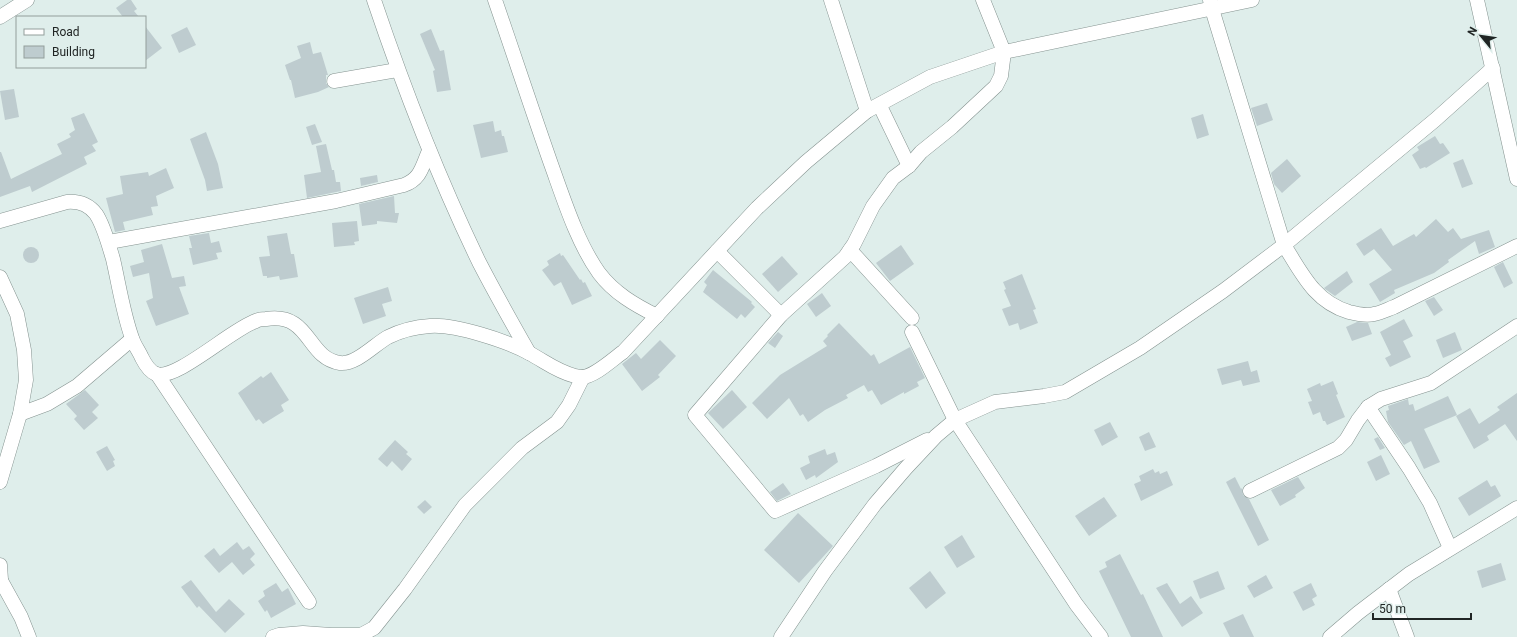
<svg xmlns="http://www.w3.org/2000/svg" width="1517" height="637" font-family="Roboto,sans-serif">
<style>
.building{fill:#becccf}
.lines{fill:none;stroke-linecap:round;stroke-linejoin:round}
.minor-casing{stroke:#859390;stroke-width:15}
.minor{stroke:#fff;stroke-width:14}
</style>
<rect width="100%" height="100%" fill="#dfeeeb"/>
<g class="building">
<polygon points="127,0 131,0 137,9 134,11 139,17 123,17 116,8"/>
<polygon points="145,26 162,48 145,61"/>
<polygon points="187,27 196,45 179,53 171,35"/>
<polygon points="431,29 440,51 444,50 451,90 437,92 433,71 435,70 420,34"/>
<polygon points="310,42 313,54 321,52 328,75 326,75 326,83 329,87 318,92 295,98 291,80 290,80 285,65 301,58 297,46"/>
<polygon points="14,89 19,117 5,120 0,91"/>
<polygon points="1267,103 1273,120 1257,126 1251,108"/>
<polygon points="84,113 98,142 92,145 96,151 84,157 87,164 32,192 30,186 0,197 0,152 1,152 11,179 62,154 57,144 71,137 69,134 75,130 71,118"/>
<polygon points="1203,114 1209,135 1197,139 1191,118"/>
<polygon points="493,121 495,132 501,130 502,136 504,136 508,152 481,158 473,125"/>
<polygon points="315,124 322,142 312,145 306,127"/>
<polygon points="206,132 218,164 223,188 207,191 205,180 190,139"/>
<polygon points="1435,136 1440,144 1443,143 1450,153 1426,168 1425,167 1420,169 1412,155 1419,150 1417,147"/>
<polygon points="326,144 332,170 334,170 336,182 340,182 341,191 307,198 304,175 321,172 316,146"/>
<polygon points="1287,159 1301,176 1282,193 1274,184 1271,173"/>
<polygon points="1463,159 1473,184 1462,188 1453,163"/>
<polygon points="166,168 174,188 156,196 158,206 151,207 153,215 123,222 125,230 115,232 106,198 123,194 120,176 148,172 149,176"/>
<polygon points="377,175 378,182 361,186 360,178"/>
<polygon points="394,196 395,213 399,213 397,223 377,221 377,224 362,226 359,204"/>
<polygon points="1436,219 1448,232 1453,228 1461,239 1489,230 1495,247 1479,254 1475,241 1448,260 1449,262 1434,273 1394,290 1395,293 1380,302 1369,284 1392,270 1374,249 1364,256 1356,244 1381,228 1393,246 1414,234 1416,237"/>
<polygon points="357,221 359,241 354,242 355,245 334,247 332,223"/>
<polygon points="209,233 211,243 219,241 222,252 216,253 218,259 193,265 189,248 192,248 189,236"/>
<polygon points="287,233 291,254 294,254 298,277 280,280 279,276 267,278 267,276 263,276 259,257 270,256 267,236"/>
<polygon points="162,244 172,278 184,276 186,286 179,287 189,314 156,326 146,301 153,298 149,273 133,277 130,266 144,262 141,250"/>
<polygon points="901,245 914,264 890,281 876,263"/>
<circle cx="31" cy="255" r="8"/>
<polygon points="560,253 561,256 563,255 580,280 581,279 583,283 585,282 592,296 572,305 561,282 554,286 542,270 549,265 547,261"/>
<polygon points="782,256 798,274 778,292 762,274"/>
<polygon points="1503,262 1513,283 1504,288 1494,267"/>
<polygon points="713,270 752,302 751,303 755,307 745,318 741,314 737,319 703,292 707,285 704,282"/>
<polygon points="1347,271 1353,282 1335,296 1325,289 1324,288"/>
<polygon points="1022,274 1036,309 1033,310 1038,323 1020,330 1018,323 1009,326 1002,309 1011,306 1004,290 1006,289 1003,282"/>
<polygon points="388,287 392,301 382,304 386,316 363,324 354,298"/>
<polygon points="822,293 831,306 816,317 807,304"/>
<polygon points="1434,297 1443,310 1434,316 1425,301"/>
<polygon points="1404,319 1413,336 1403,341 1411,357 1390,367 1385,358 1391,355 1380,332"/>
<polygon points="1357,322 1368,323 1372,334 1352,341 1346,327"/>
<polygon points="839,323 871,356 874,354 879,364 910,347 925,378 917,382 919,386 904,394 904,392 881,405 872,390 868,392 864,385 846,395 848,398 825,410 808,422 803,414 800,416 789,398 767,419 752,403 780,375 827,346 823,341 828,336 827,335"/>
<polygon points="778,332 783,336 775,348 768,343"/>
<polygon points="1455,332 1462,350 1443,358 1436,340"/>
<polygon points="660,340 676,356 658,375 660,377 642,391 622,364 636,353 641,359"/>
<polygon points="1248,361 1251,372 1257,370 1260,382 1243,386 1241,380 1222,385 1217,369"/>
<polygon points="271,372 289,400 281,405 284,411 263,424 259,419 256,421 238,393 261,376 263,378"/>
<polygon points="1333,381 1338,394 1336,395 1345,417 1327,425 1325,421 1323,421 1320,412 1313,415 1308,402 1312,401 1307,389 1320,383 1321,386"/>
<polygon points="85,390 99,405 92,412 98,418 84,430 74,419 77,416 66,404"/>
<polygon points="732,390 747,407 723,429 708,413"/>
<polygon points="1517,393 1517,441 1505,424 1487,436 1489,440 1474,449 1456,416 1470,408 1479,424 1500,410 1497,407"/>
<polygon points="1448,396 1457,415 1424,429 1440,462 1424,469 1411,441 1404,445 1388,422 1386,411 1389,410 1388,406 1408,399 1409,405 1413,404 1415,411"/>
<polygon points="1110,422 1118,437 1102,446 1094,430"/>
<polygon points="1149,432 1156,447 1145,451 1139,437"/>
<polygon points="1378,437 1385,448 1380,450 1374,439"/>
<polygon points="395,440 408,452 406,454 412,459 402,471 392,461 387,467 378,459"/>
<polygon points="107,446 115,460 113,461 115,466 107,471 96,452"/>
<polygon points="825,449 827,455 835,452 838,462 816,478 815,475 806,480 800,468 810,463 808,456"/>
<polygon points="1381,455 1390,474 1376,481 1367,462"/>
<polygon points="1153,469 1155,473 1159,471 1160,474 1167,471 1173,485 1141,501 1134,484 1141,481 1139,476"/>
<polygon points="1235,477 1241,489 1242,488 1243,495 1249,499 1269,540 1258,546 1226,482"/>
<polygon points="1298,477 1305,488 1295,495 1296,497 1280,506 1271,490"/>
<polygon points="1487,480 1491,487 1495,485 1501,496 1469,516 1458,498"/>
<polygon points="783,483 791,494 777,501 770,492"/>
<polygon points="1104,497 1117,516 1089,536 1075,516"/>
<polygon points="425,500 432,507 424,514 417,507"/>
<polygon points="798,513 833,546 799,583 764,550"/>
<polygon points="962,535 975,557 957,568 944,547"/>
<polygon points="237,542 243,550 249,546 255,554 250,559 255,565 243,575 232,562 219,573 204,556 214,548 220,556"/>
<polygon points="1120,554 1141,595 1143,594 1163,637 1131,637 1099,571 1107,567 1105,562"/>
<polygon points="1501,563 1506,580 1482,588 1477,571"/>
<polygon points="930,571 946,593 926,609 909,588"/>
<polygon points="1218,571 1225,589 1200,599 1193,581"/>
<polygon points="1266,575 1273,588 1254,598 1247,586"/>
<polygon points="191,580 216,612 229,599 245,614 225,633 199,606 197,608 181,587"/>
<polygon points="276,583 282,592 288,588 296,604 271,618 267,610 265,612 258,601 265,596 263,591"/>
<polygon points="1167,583 1180,604 1191,596 1203,613 1182,627 1156,588"/>
<polygon points="1311,583 1317,596 1312,599 1315,605 1303,611 1293,592"/>
<polygon points="1243,614 1254,637 1230,637 1223,623"/>
</g>
<g class="lines">
<g class="minor-casing">
<g id="minor">
<path d="M 374,0 C 404,89 438,177 479,262 C 495,293 512,323 529,353"/>
<path d="M 495,0 C 514,55 532,110 551,164 C 564,200 577,242 599,273 C 614,293 635,305 657,316"/>
<polyline points="831,0 867,111"/>
<path d="M 1210,0 L 1212,9 L 1284,245 C 1302,274 1315,302 1349,312 C 1357,314 1366,316 1374,314 C 1381,313 1388,309 1394,307 L 1517,246"/>
<polyline points="1477,0 1517,179"/>
<polyline points="0,17 27,0"/>
<polyline points="334,81 397,70"/>
<polyline points="880,106 909,166"/>
<path d="M 0,221 L 67,202 C 79,201 89,205 96,214 C 104,226 109,246 113,259 C 119,285 123,313 132,338 C 134,345 139,351 142,358 C 145,364 149,371 156,374 C 176,381 233,328 256,321 C 259,319 263,319 266,319 C 311,312 306,358 340,363 C 356,365 375,344 388,337 C 402,330 415,327 430,326 C 455,324 507,341 529,353 C 546,362 556,371 575,376 C 577,376 580,377 582,377 C 594,377 613,359 623,352 L 757,208 L 806,162 L 867,111 L 930,77 L 1004,52 L 1252,0"/>
<path d="M 109,242 L 336,201 L 404,185 C 421,179 422,166 429,151"/>
<polyline points="850,250 912,318"/>
<polyline points="717,251 781,315"/>
<polyline points="0,277 17,314 24,350 26,380 20,414 0,482"/>
<polyline points="912,332 955,420 1076,604 1101,637"/>
<polyline points="157,374 309,602"/>
<polyline points="1368,407 1409,468 1430,503 1450,548"/>
<polyline points="20,414 47,404 77,386 132,339"/>
<polyline points="927,440 876,466 775,511 695,415 781,315 845,257 854,244 873,206 893,178 909,166 921,152 952,127 996,86 1001,76 1004,52 983,0"/>
<polyline points="1250,491 1338,448 1346,440 1358,420 1368,407 1381,399 1431,383 1517,326"/>
<polyline points="0,565 1,580"/>
<polyline points="0,579 21,617 29,637"/>
<polyline points="1389,589 1407,637"/>
<polyline points="273,637 279,635 303,633 331,635 361,635 374,628 405,589 465,505 522,448 557,422 569,405 583,377"/>
<polyline points="781,637 825,571 875,504 906,468 936,436 955,420 995,402 1044,396 1065,392 1140,348 1223,291 1284,245 1435,120 1493,68"/>
<polyline points="1330,637 1358,613 1409,574 1517,508"/>
</g>
</g>
<use href="#minor" class="minor"/>
</g>
<rect x="16" y="16" width="130" height="52" fill="#dfeeeb" stroke="#939e9b"/>
<rect x="24" y="29" width="20" height="6" fill="#ffffff" stroke="#939e9b"/>
<text x="52" y="36" font-size="12" fill="#202524">Road</text>
<rect x="24" y="46" width="20" height="12" fill="#becccf" stroke="#939e9b"/>
<text x="52" y="56" font-size="12" fill="#202524">Building</text>
<g transform="translate(1481 36) rotate(299)" stroke="#dfeeeb" stroke-width="3" paint-order="stroke">
<path d="M0-3L7 15L0 10L-7 15Z" fill="#202524"/>
<text y="-6" font-size="11" font-weight="bold" text-anchor="middle" fill="#202524">N</text>
</g>
<path d="M1373 613v6h98v-6" fill="none" stroke="#202524" stroke-width="2"/>
<text x="1379" y="613" font-size="12" fill="#202524" stroke="#dfeeeb" stroke-width="3" paint-order="stroke">50 m</text>
</svg>
